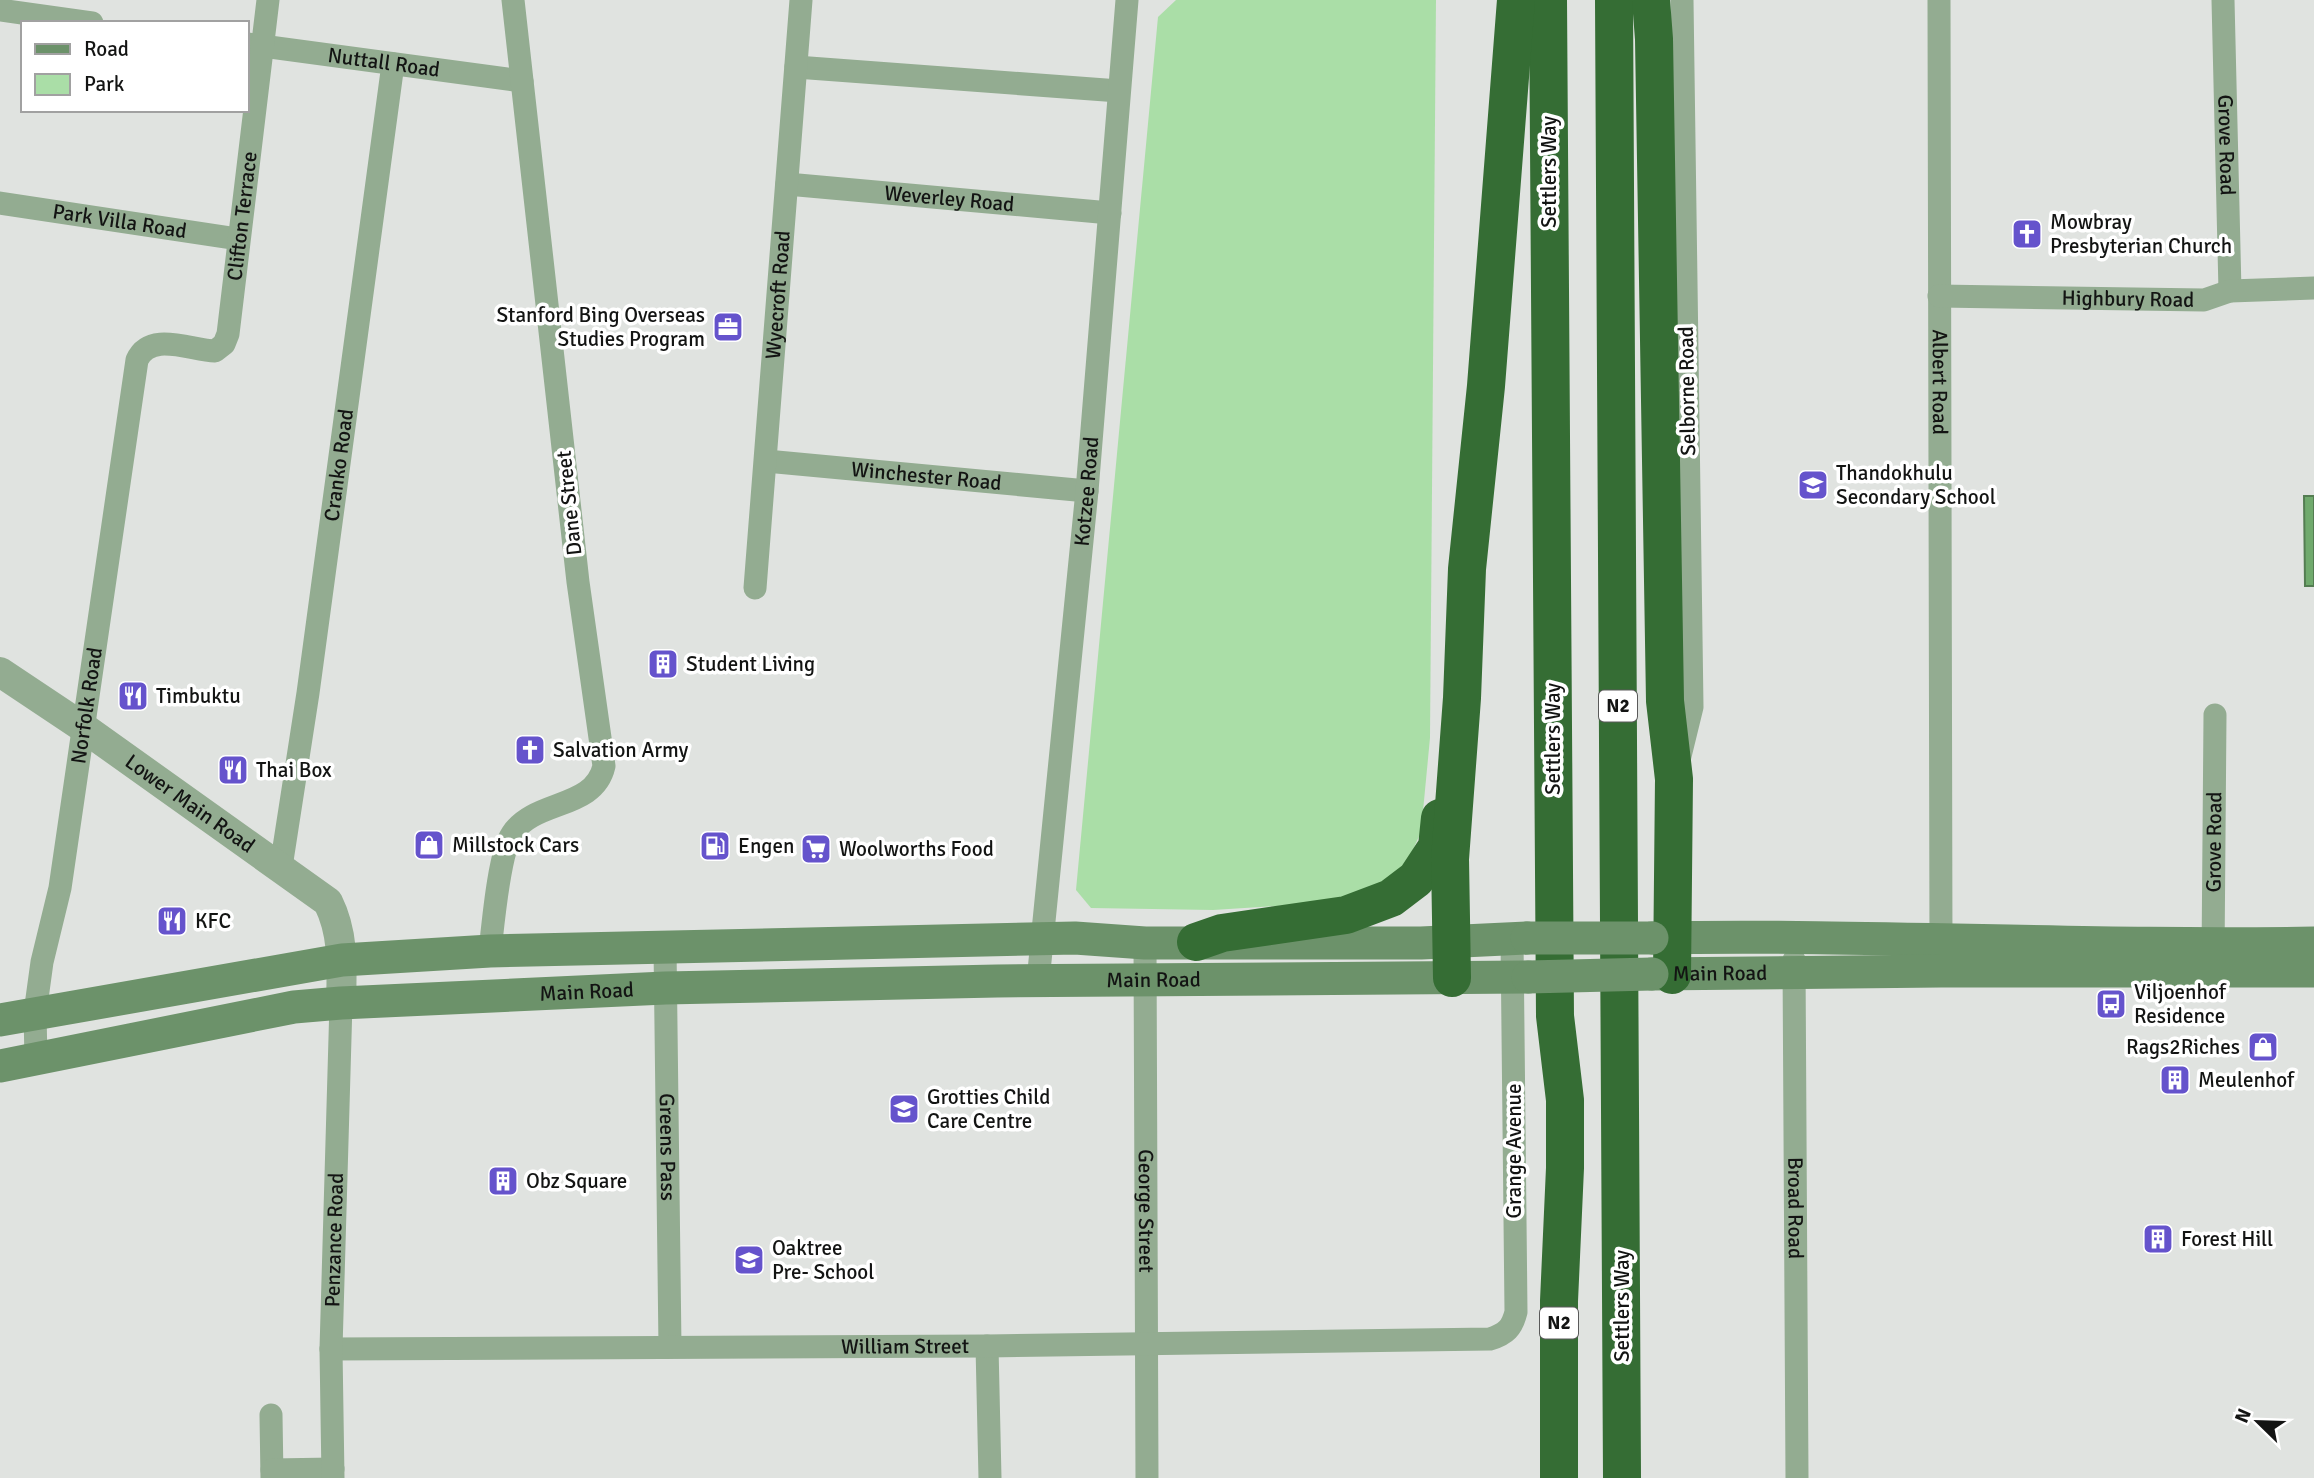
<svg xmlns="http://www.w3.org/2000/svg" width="2314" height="1478" font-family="Signika,sans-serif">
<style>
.green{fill:#aadea7}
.water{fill:#70aa6d;stroke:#547d52;stroke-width:2}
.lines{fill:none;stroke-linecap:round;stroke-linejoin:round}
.minor{stroke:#93ac91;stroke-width:23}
.tertiary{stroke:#93ac91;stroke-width:30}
.secondary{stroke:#6c926a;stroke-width:33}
.motorway{stroke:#356d34;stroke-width:38}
.secondary-bridge{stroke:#6c926a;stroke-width:33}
.labels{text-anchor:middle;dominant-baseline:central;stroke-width:7;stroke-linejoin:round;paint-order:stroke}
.shield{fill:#fff;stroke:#5a5a5a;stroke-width:2}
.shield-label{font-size:19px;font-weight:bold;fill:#131413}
.street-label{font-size:21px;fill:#131413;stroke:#fff}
.poi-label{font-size:21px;fill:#131413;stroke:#fff;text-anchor:start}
</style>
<rect width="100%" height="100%" fill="#e0e3e0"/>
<polygon class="green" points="1176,0 1436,0 1430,738 1421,832 1407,863 1397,875 1350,898 1278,906 1213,910 1091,908 1076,890 1158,17"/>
<polygon class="water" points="2304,496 2314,496 2314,586 2305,586"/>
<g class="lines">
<g class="minor">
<path id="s1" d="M 1939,0 L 1941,954"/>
<path id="s2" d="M 2223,0 L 2230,291"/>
<polyline points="0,10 92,23"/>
<path id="s3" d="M 247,44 L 522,81"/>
<polyline points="796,67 1119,91"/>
<path id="s4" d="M 787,184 L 1110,213"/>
<path id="s5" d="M 0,203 L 238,239"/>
<path id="s6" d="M 1939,296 L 2204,300 L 2230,291 L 2314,288"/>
<path id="s7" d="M 766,461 L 1087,491"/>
<path id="s8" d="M 755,588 L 801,0"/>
<polyline points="1680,756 1692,707 1682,0"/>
<path id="s9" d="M 281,867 L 308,693 L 393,64"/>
<path id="s10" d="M 1145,943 L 1147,1478"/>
<path id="s11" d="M 665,947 L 670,1347"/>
<path d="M 490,951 C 493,925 499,853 512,834 C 535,799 594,810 604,766 L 578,582 L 513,0"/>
<path id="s12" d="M 2213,958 L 2215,715"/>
<path id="s13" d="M 1794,960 L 1797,1478"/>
<path id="s14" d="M 1038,981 L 1087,491 L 1127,0"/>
<path id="s15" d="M 36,1060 L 35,1013 L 42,962 L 60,888 L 137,360 C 150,331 190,350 215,351 L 224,344 L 228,334 L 268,0"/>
<polyline points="987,1346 990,1478"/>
<path id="s16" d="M 331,1349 L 987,1346 L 1490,1339 C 1506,1334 1512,1328 1516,1312 L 1512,939"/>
<polyline points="271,1415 272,1478"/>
<polyline points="272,1470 333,1469"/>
<path id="s17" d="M 333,1478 L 331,1349 L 341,1003"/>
</g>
<path class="tertiary" id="s18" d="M 0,672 L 84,728 L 328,902 C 344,934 342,967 341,1003"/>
<g class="secondary">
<path d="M 1652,938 C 1872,934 2093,947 2314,943"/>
<path id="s19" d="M 1652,974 L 1941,971 L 2314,971"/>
<polyline points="0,1020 342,960 490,951 1075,938 1145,943 1421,943 1527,938"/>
<path id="s20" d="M 0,1066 L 294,1007 L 341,1003 L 665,988 L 997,981 L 1528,977"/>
</g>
<g class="motorway">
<polyline points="1548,0 1555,1016 1565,1100 1565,1168 1559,1301 1559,1478"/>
<polyline points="1614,0 1622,1478"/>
<polyline points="1651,0 1654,39 1665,701 1674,779 1672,975"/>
<polyline points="1196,942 1222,933 1346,915 1391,898 1416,879 1437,847 1440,818"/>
<polyline points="1452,978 1450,859 1462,698 1467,569 1486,386 1516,0"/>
</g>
<g class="secondary-bridge">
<polyline points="1527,938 1652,938"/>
<polyline points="1528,977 1652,974"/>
</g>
</g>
<defs>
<g id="church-square" transform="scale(1.575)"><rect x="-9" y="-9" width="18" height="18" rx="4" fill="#6553cc" stroke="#fff"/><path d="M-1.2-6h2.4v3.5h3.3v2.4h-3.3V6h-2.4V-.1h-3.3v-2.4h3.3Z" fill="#fff"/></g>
<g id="office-square" transform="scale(1.575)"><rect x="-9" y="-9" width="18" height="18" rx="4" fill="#6553cc" stroke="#fff"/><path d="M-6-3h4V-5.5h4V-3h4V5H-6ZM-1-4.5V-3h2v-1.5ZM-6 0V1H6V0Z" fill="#fff"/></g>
<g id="school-square" transform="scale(1.575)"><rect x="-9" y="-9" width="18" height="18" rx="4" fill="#6553cc" stroke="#fff"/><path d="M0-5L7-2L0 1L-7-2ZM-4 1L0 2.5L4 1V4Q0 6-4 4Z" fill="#fff"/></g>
<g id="building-square" transform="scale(1.575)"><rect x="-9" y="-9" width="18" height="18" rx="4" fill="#6553cc" stroke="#fff"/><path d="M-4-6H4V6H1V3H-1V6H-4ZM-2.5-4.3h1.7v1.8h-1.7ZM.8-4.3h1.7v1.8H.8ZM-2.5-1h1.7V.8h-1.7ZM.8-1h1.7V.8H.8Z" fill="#fff"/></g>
<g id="restaurant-square" transform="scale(1.575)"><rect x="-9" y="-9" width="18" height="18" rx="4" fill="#6553cc" stroke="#fff"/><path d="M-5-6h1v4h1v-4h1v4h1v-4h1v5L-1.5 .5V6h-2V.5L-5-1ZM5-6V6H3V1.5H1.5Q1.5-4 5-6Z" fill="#fff"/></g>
<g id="shop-square" transform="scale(1.575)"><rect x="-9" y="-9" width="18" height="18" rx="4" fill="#6553cc" stroke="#fff"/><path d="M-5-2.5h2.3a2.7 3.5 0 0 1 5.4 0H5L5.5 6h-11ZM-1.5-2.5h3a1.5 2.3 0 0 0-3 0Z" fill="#fff"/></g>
<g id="fuel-square" transform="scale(1.575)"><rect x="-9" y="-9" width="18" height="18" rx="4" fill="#6553cc" stroke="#fff"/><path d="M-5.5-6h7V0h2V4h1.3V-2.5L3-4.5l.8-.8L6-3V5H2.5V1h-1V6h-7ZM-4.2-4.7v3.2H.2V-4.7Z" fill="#fff"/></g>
<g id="supermarket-square" transform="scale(1.575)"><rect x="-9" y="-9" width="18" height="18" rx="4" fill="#6553cc" stroke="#fff"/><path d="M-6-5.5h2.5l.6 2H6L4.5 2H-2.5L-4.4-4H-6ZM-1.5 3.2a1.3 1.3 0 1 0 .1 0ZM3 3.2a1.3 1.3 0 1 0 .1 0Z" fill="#fff"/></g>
<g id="bus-square" transform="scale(1.575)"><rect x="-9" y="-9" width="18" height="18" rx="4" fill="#6553cc" stroke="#fff"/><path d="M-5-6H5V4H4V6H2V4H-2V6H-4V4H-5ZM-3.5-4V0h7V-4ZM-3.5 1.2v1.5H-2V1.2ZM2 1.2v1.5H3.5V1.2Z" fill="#fff"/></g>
</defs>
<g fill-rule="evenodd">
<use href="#church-square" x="2027" y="234"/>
<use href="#office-square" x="728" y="327"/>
<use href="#school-square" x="1813" y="485"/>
<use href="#building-square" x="663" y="664"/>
<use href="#restaurant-square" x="133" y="696"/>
<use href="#church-square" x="530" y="750"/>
<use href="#restaurant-square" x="233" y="770"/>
<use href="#shop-square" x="429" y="845"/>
<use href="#fuel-square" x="715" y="846"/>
<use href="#supermarket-square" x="816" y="849"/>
<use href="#restaurant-square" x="172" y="921"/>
<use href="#bus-square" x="2111" y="1004"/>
<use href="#shop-square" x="2263" y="1047"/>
<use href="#building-square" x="2175" y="1080"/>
<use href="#school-square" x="904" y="1109"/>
<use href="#building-square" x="503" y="1181"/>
<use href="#building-square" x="2158" y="1239"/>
<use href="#school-square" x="749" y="1260"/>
</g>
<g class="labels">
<g class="shield">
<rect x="1599" y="690.5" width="38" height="31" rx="5"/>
<rect x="1540" y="1307.5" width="38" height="31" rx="5"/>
</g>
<g class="shield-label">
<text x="1618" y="706">N2</text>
<text x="1559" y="1323">N2</text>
</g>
<g class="street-label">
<text stroke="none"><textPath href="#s3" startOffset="138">Nuttall Road</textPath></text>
<text stroke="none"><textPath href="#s2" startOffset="145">Grove Road</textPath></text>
<text transform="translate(1549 172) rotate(-90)">Settlers Way</text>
<text stroke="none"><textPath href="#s4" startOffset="163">Weverley Road</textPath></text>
<text stroke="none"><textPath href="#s15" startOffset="934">Clifton Terrace</textPath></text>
<text stroke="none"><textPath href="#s5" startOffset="121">Park Villa Road</textPath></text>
<text stroke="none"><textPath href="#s8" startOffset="294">Wyecroft Road</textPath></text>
<text stroke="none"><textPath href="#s6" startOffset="189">Highbury Road</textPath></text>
<text stroke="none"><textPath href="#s1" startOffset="382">Albert Road</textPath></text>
<text transform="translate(1687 391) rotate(-91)">Selborne Road</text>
<text stroke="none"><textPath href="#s9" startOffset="406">Cranko Road</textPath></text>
<text stroke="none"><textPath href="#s7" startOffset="161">Winchester Road</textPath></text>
<text stroke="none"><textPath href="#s14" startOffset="492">Kotzee Road</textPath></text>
<text transform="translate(569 503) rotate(-96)">Dane Street</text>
<text stroke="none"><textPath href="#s15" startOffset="359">Norfolk Road</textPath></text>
<text transform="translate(1553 739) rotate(-90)">Settlers Way</text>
<text stroke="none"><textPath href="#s18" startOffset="231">Lower Main Road</textPath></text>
<text stroke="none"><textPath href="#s12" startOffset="116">Grove Road</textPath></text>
<text stroke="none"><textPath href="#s19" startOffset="68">Main Road</textPath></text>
<text stroke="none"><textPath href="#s20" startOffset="1160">Main Road</textPath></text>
<text stroke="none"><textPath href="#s20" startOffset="593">Main Road</textPath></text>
<text stroke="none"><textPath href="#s11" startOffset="200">Greens Pass</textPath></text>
<text transform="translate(1514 1151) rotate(-90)">Grange Avenue</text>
<text stroke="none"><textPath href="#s13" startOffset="248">Broad Road</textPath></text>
<text stroke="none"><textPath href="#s10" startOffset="268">George Street</textPath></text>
<text stroke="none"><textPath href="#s17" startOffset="238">Penzance Road</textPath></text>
<text transform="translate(1622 1306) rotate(-90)">Settlers Way</text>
<text stroke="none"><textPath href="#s16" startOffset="574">William Street</textPath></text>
</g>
<g class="poi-label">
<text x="2050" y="222">Mowbray<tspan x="2050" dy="24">Presbyterian Church</tspan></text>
<text x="705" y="315" text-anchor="end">Stanford Bing Overseas<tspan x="705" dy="24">Studies Program</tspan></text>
<text x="1836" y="473">Thandokhulu<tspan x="1836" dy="24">Secondary School</tspan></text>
<text x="686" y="664">Student Living</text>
<text x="156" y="696">Timbuktu</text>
<text x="553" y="750">Salvation Army</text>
<text x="256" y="770">Thai Box</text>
<text x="452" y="845">Millstock Cars</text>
<text x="738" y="846">Engen</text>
<text x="839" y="849">Woolworths Food</text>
<text x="195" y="921">KFC</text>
<text x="2134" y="992">Viljoenhof<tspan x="2134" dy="24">Residence</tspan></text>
<text x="2240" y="1047" text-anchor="end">Rags2Riches</text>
<text x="2198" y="1080">Meulenhof</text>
<text x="927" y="1097">Grotties Child<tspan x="927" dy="24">Care Centre</tspan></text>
<text x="526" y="1181">Obz Square</text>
<text x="2181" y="1239">Forest Hill</text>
<text x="772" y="1248">Oaktree<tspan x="772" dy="24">Pre- School</tspan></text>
</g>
</g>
<rect x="21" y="21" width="228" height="91" fill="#ffffff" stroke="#a1a1a1" stroke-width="2"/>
<rect x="35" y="44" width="35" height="10" fill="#6c926a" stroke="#a1a1a1" stroke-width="2"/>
<text x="84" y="56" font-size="21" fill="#131413">Road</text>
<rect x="35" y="74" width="35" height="21" fill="#aadea7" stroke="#a1a1a1" stroke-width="2"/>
<text x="84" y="91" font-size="21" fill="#131413">Park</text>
<g transform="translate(2258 1422) rotate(293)" stroke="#ffffff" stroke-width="5" paint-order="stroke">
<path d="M0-5L12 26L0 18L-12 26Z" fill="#131413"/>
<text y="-10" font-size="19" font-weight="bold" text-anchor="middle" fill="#131413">N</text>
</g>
</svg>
